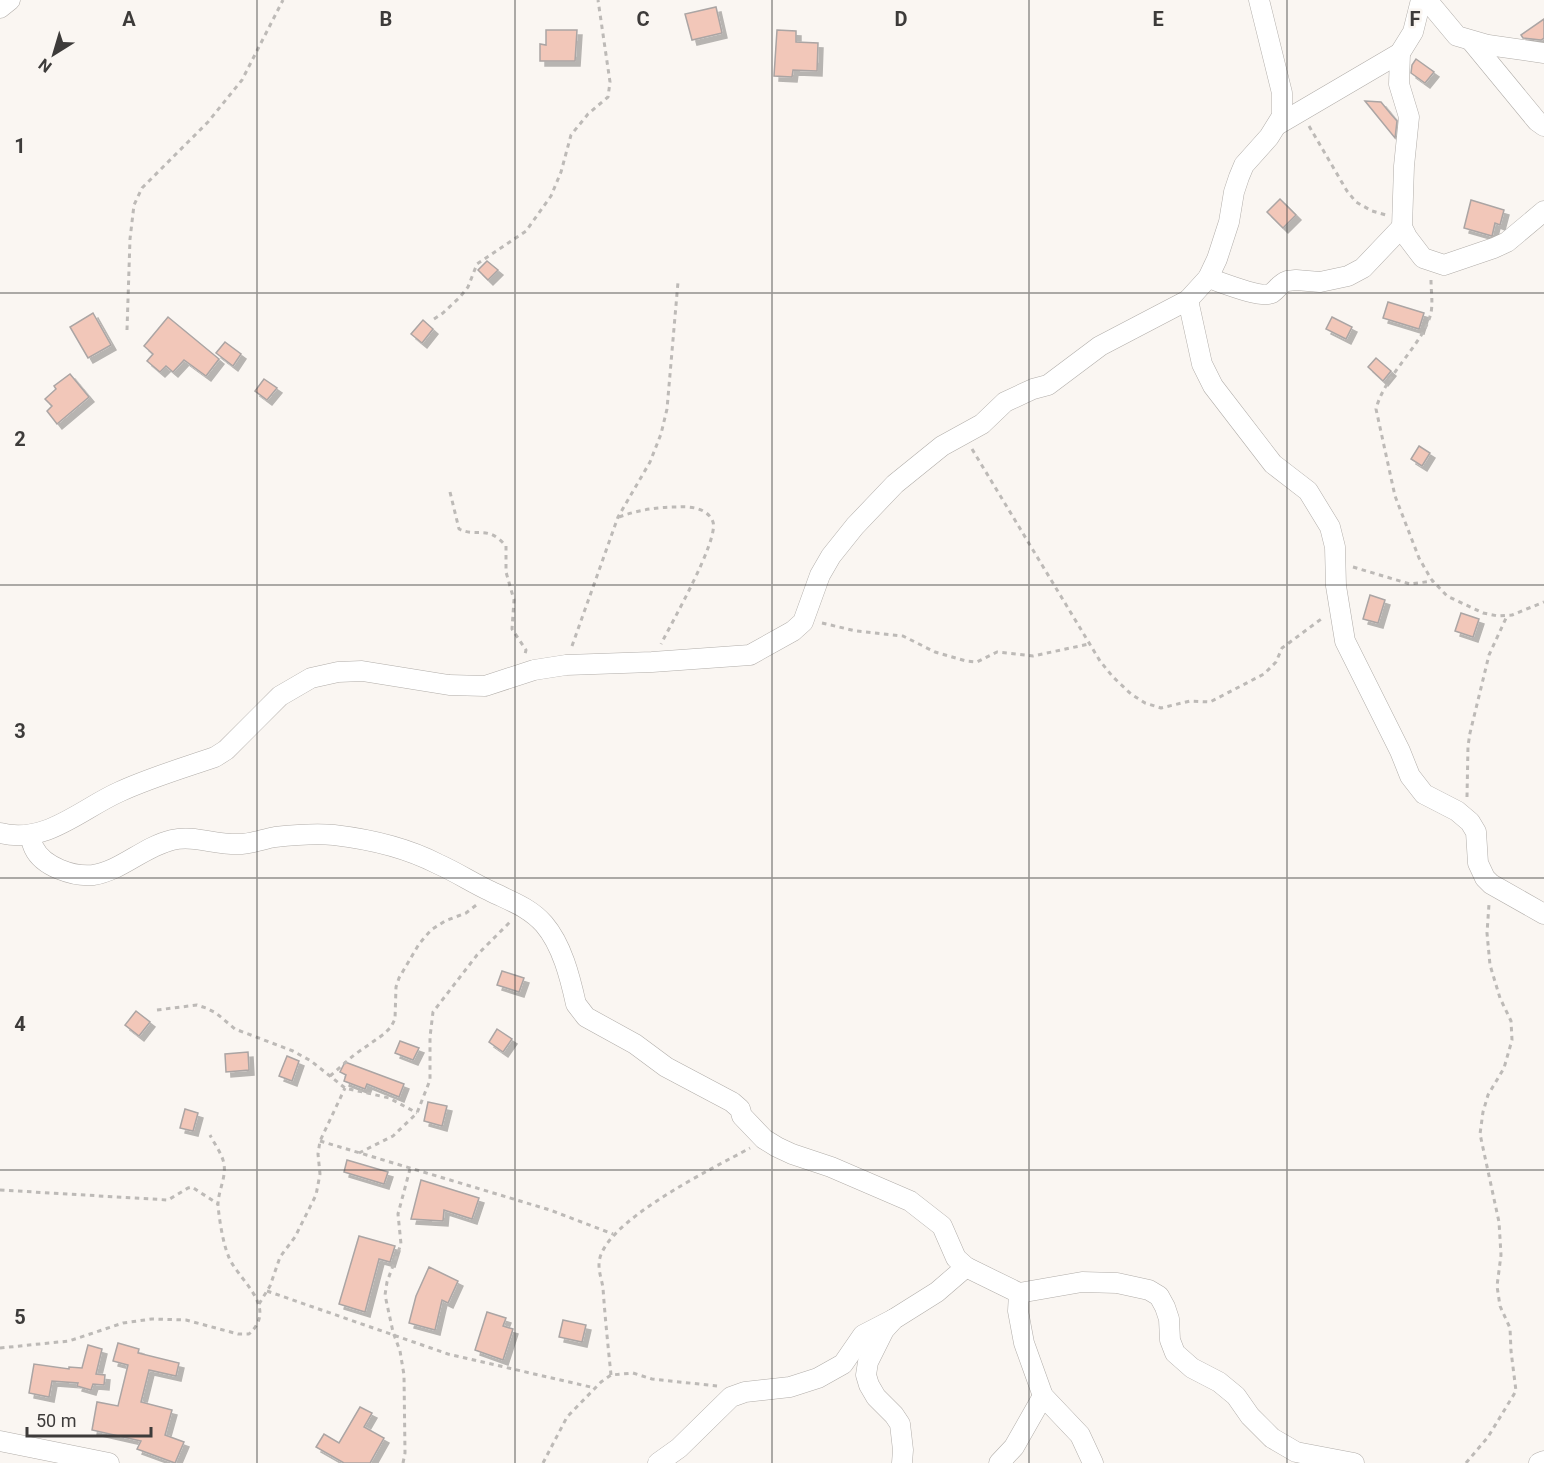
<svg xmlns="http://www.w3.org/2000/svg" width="1544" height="1463" font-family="Roboto,sans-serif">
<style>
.building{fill:#f2c7b9;stroke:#aba5a4;stroke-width:1.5;filter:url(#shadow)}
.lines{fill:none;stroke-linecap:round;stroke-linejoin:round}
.street-casing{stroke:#b1ada9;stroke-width:21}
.path{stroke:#bdbab7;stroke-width:3;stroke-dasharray:4.5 4.5;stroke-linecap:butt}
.street{stroke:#fff;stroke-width:20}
.grid{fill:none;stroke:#3d3b3a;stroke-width:1.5;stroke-opacity:0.55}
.grid-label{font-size:20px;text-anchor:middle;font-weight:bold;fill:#3d3b3a;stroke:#faf6f2;stroke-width:5;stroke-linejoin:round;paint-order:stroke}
</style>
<defs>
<filter id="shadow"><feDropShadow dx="5" dy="5" stdDeviation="0" flood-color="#0004"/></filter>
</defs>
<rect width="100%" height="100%" fill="#faf6f2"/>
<g class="building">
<polygon points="716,7 722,33 692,40 685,14"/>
<polygon points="1544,19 1544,38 1541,40 1523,38 1521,35"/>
<polygon points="546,30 577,30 575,61 540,61 540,44 546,45"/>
<polygon points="777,30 796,31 796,42 818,43 817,71 793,70 792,77 774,76"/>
<polygon points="1416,59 1434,72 1425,83 1411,73 1412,65"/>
<polygon points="1365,101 1381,102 1390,113 1397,121 1395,138"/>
<polygon points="1280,199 1296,215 1283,228 1267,212"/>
<polygon points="1471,200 1504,210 1500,225 1495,223 1492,236 1464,228"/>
<polygon points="487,261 498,270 488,280 478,270"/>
<polygon points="1388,302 1424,313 1419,329 1383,318"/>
<polygon points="93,313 111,345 88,358 70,327"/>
<polygon points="168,317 219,359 206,376 184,360 173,372 166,366 160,372 147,361 153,354 144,346"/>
<polygon points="1332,317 1352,327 1346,339 1326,329"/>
<polygon points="423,320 433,329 422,343 411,334"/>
<polygon points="225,342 241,354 233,366 216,353"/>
<polygon points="1376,358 1391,371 1383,381 1368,367"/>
<polygon points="70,374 89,397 57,424 47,411 52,406 45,399 56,389 54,386"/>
<polygon points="264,379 277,388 267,400 255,391"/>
<polygon points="1419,446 1430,453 1422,466 1411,459"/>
<polygon points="1370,595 1385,600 1378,623 1363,619"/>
<polygon points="1461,613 1479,619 1473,637 1455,631"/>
<polygon points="502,971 524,978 519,992 497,985"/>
<polygon points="136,1011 150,1022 139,1036 125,1025"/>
<polygon points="497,1029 512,1039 503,1052 489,1042"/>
<polygon points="400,1041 419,1048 413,1060 395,1053"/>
<polygon points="248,1052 249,1070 226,1072 225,1054"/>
<polygon points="287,1056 299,1061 292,1081 279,1076"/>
<polygon points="345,1062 404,1084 399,1097 367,1084 365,1089 344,1081 346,1075 340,1072"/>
<polygon points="428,1102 447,1106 442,1126 424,1121"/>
<polygon points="185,1109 198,1113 193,1131 180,1128"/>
<polygon points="347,1160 388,1172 384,1184 344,1172"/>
<polygon points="421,1180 479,1198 472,1219 444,1210 443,1221 411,1219"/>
<polygon points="359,1236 395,1246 390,1262 379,1259 365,1312 339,1304"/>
<polygon points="429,1267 458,1281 448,1303 442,1300 435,1330 409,1323 416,1296"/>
<polygon points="487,1312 506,1318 503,1326 513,1329 503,1360 475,1350"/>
<polygon points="563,1320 586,1325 582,1342 559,1337"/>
<polygon points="118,1343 139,1349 138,1353 179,1363 176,1376 149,1370 141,1402 172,1410 165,1435 184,1442 175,1463 137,1449 141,1441 92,1430 97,1402 118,1406 128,1365 113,1361"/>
<polygon points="88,1345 102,1349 96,1374 105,1375 104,1385 93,1384 91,1390 77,1386 78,1383 52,1381 49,1397 29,1393 34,1364 69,1369 69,1367 82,1368"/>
<polygon points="360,1407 372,1413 364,1427 384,1438 370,1463 344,1463 316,1447 324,1434 339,1443"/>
</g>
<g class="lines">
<g class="street-casing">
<g id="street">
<polyline points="1427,0 1457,36 1488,45 1544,53"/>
<polyline points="0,8 10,0"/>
<polyline points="1472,42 1537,121 1544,126"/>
<polyline points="1400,53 1399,84 1409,117 1404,166 1402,227 1407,237 1423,258 1444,265 1494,248 1507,242 1544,211"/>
<polyline points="1279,124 1400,53 1413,32 1421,0"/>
<path d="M 1208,278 C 1221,282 1261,299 1272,293 C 1278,289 1279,284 1287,281 L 1296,280 L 1320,282 L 1348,276 L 1363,268 L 1402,227"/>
<polyline points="1188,300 1202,364 1213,386 1273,464 1308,491 1330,527 1335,547 1336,586 1345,641 1400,751 1410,776 1424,794 1457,811 1470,822 1476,832 1478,863 1485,878 1491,884 1544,914"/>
<path d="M 0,833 C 45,845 81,809 119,792 C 149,778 183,768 215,757 L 226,750 L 280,696 L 311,678 L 338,672 L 362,671 L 449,685 L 485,686 L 534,670 L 566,665 L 652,662 L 750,655 L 793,631 L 803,622 L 820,575 L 831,556 L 855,526 L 895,484 L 942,446 L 982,424 L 1005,402 L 1033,389 L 1048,385 L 1100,346 L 1188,300 L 1208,278 L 1217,259 L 1229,222 L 1234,192 L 1239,177 L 1244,165 L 1269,137 L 1282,116 L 1282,93 L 1259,0"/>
<path d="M 30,835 C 31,839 32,844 34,848 C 43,867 74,877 93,875 C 121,871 143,847 172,840 C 194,835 216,845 239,844 C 251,844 263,839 275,837 C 293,835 315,833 334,835 C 368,839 407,848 438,864 C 456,872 473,883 490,891 C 510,901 529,907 544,924 C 562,945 570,977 576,1004 L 586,1017 L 635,1044 L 666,1067 L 732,1102 L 740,1109 L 742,1116 L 764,1139 L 777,1147 L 792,1154 L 831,1167 L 910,1201 L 942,1226 L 956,1258 L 966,1267 L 1019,1293 L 1082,1282 L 1117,1283 L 1149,1290 L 1159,1296 L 1165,1307 L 1169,1319 L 1170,1340 L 1175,1353 L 1192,1368 L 1219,1382 L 1236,1396 L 1250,1416 L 1272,1438 L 1296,1452 L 1354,1463"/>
<polyline points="1019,1293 1018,1311 1024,1343 1043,1396 1080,1435 1093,1463"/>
<polyline points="0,1441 109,1463"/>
<polyline points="658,1463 679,1448 731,1397 745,1392 790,1387 818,1378 843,1364 863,1335 894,1319"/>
<polyline points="902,1463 903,1450 900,1424 894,1415 876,1397 869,1385 866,1375 868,1362 884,1330 894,1319 937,1292 966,1267"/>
<polyline points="999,1463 1014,1447 1043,1396"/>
<polyline points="1539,1463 1544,1461"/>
</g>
</g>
<g class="path">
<polyline points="1309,126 1347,191 1356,202 1372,211 1386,215"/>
<path d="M 1431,280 C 1431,291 1433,302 1431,313 C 1423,345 1385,374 1376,409 L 1395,496 L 1419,558 L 1431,579 L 1447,596 L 1483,613 L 1498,616 L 1512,615 L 1544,602"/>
<polyline points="434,319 443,313 460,297 468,287 477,264 526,231 551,196 561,172 571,135 588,114 608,97 610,82 598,0"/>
<polyline points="127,330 130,239 134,205 142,188 208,122 242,80 283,0"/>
<polyline points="972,449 1100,661 1113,677 1131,694 1145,703 1161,708 1190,701 1210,702 1264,674 1276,662 1282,648 1324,617"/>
<path d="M 450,492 L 459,529 C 478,538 487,524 506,546 L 506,572 L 514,600 L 512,629 L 526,650 L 525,654"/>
<path d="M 619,517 C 638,510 657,507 678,507 C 690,506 708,508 713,522 C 719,540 671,624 661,644"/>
<polyline points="1353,567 1410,584 1433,581"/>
<polyline points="822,623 856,631 903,636 935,652 966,661 977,662 997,652 1033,656 1089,644"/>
<polyline points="572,646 618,517 650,462 661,434 667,409 678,282"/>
<polyline points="1467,797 1468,746 1470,733 1489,655 1507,616"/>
<polyline points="157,1010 197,1005 206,1008 216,1013 235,1029 293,1051 311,1061 345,1088 389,1098 417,1113"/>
<polyline points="330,1076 354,1055 384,1034 391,1027 395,1019 396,987 399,978 419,944 431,930 445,921 466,913 479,903"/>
<polyline points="320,1141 550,1210 613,1234"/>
<polyline points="359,1153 393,1136 417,1113 430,1080 430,1037 433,1012 477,955 511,921"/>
<polyline points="0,1190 168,1200 188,1188 192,1187 218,1204"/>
<polyline points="267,1291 448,1354 595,1388"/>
<polyline points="259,1304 270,1286 280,1257 295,1237 316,1195 320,1174 318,1154 320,1141 345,1088"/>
<path d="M 0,1348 L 69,1341 L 123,1323 L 152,1319 L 186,1320 L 238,1334 L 249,1334 C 280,1306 236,1279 228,1255 C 223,1243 219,1218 218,1205 C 218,1190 228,1175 223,1160 C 220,1151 214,1143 210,1135"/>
<path d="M 611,1375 C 608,1346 605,1317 603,1288 C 602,1281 599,1273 599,1265 C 598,1223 716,1167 750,1148"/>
<polyline points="403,1463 405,1453 404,1375 400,1351 393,1332 385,1295 387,1282 401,1244 398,1214 410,1169"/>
<polyline points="543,1463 567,1417 601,1382 611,1375 633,1373 652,1379 717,1386"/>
<polyline points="1466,1463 1488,1437 1516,1391 1511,1351 1510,1328 1500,1306 1497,1286 1501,1255 1499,1222 1480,1134 1483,1112 1488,1095 1504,1068 1512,1040 1511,1021 1500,998 1490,965 1487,933 1489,904"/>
</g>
<use href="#street" class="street"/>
</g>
<path class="grid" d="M 257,0 L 257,1463M 515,0 L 515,1463M 772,0 L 772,1463M 1029,0 L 1029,1463M 1287,0 L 1287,1463M 0,293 L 1544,293M 0,585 L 1544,585M 0,878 L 1544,878M 0,1170 L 1544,1170"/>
<g class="grid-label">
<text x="129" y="26">A</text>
<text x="386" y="26">B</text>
<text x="643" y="26">C</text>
<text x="901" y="26">D</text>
<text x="1158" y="26">E</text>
<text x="1415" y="26">F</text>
<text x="20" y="153">1</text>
<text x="20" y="446">2</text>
<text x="20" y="738">3</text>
<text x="20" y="1031">4</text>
<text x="20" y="1324">5</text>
</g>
<g transform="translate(54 54) rotate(217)" stroke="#faf6f2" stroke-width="4.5" paint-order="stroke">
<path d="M0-4.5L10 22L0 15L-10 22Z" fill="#3d3b3a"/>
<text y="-9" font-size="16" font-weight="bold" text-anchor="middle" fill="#3d3b3a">N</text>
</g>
<path d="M27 1427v9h124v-9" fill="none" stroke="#3d3b3a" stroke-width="3"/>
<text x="36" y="1427" font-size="18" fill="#3d3b3a" stroke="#faf6f2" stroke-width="4.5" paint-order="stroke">50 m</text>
</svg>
